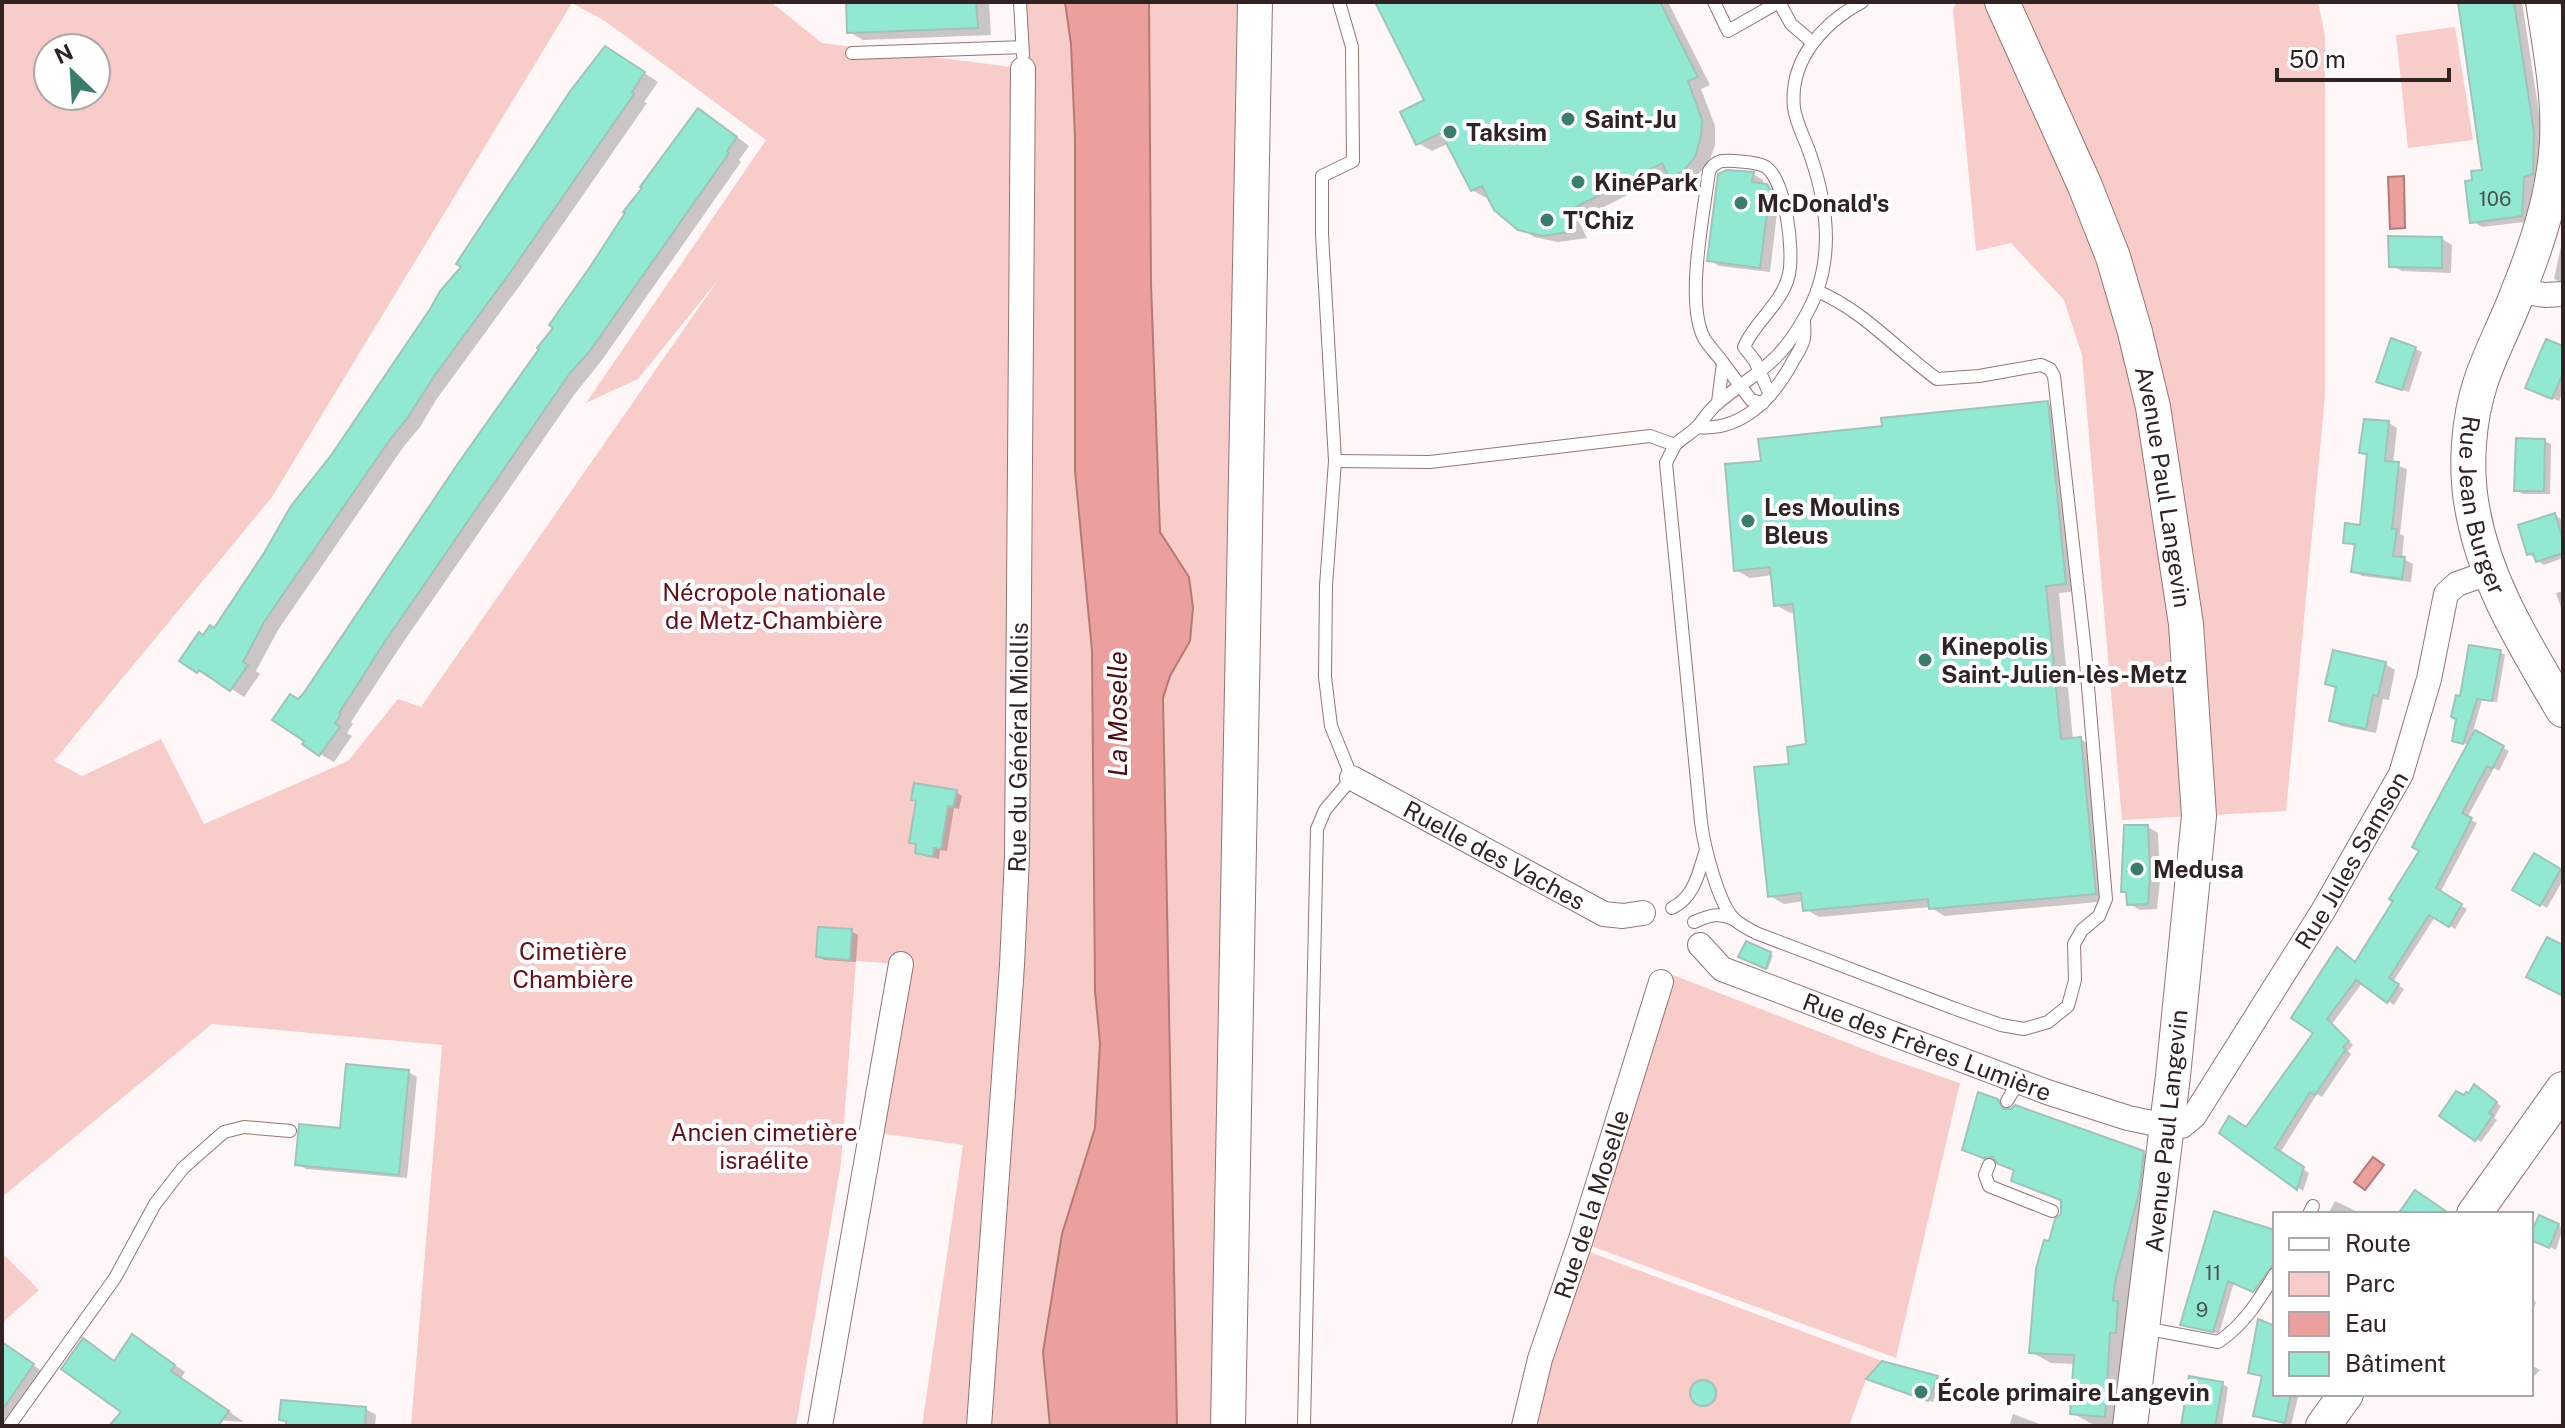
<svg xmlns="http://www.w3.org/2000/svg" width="2565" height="1428" font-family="'Public Sans',sans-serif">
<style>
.green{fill:#f8ccc9;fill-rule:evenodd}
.water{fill:#eba09d;stroke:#b37a78;stroke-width:2}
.shadow{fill:#0003}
.building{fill:#92e9d3;stroke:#9fc3b9;stroke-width:2}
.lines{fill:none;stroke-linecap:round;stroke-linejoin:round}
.lane-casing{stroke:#957472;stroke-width:14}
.street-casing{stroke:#957472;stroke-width:26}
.secondary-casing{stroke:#957472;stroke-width:36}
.lane{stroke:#fff;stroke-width:12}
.street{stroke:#fff;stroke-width:24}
.secondary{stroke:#fff;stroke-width:34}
.poi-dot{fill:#3a7c6d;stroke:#fff;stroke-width:3}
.labels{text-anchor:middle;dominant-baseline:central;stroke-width:8;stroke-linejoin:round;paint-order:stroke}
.number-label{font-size:20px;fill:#48544e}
.poi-label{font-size:24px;font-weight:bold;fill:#302322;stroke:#fff;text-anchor:start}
.street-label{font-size:24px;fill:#302322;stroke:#fff}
.park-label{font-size:24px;fill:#670f18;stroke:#fff}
.water-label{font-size:26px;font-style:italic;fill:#4f0d12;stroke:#fff}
</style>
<rect width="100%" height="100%" fill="#fff7f7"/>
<g class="green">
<path d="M 2,2 L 771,2 L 822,43 L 1020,68 L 1019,2 L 1065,2 L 1071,43 L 1075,138 L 1075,471 L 1092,651 L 1095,991 L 1100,1043 L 1095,1128 L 1062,1234 L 1043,1352 L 1050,1426 L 922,1426 L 963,1145 L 872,1132 L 901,964 L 856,961 L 841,1163 L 796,1426 L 411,1426 L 442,1045 L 212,1024 L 2,1197 ZM 572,3 L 605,21 L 766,140 L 586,403 L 638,379 L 718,280 L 421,707 L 398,699 L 348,761 L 204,824 L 161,739 L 82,776 L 54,761 L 272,497 ZM 48,48 L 96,48 L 96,96 L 48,96 Z"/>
<polygon points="1149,2 1255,2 1228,1426 1177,1426 1163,697 1170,676 1190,641 1189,577 1160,532 1151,284"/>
<polygon points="1956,2 2318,2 2325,35 2325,396 2286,811 2122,820 2082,355 2064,300 2011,243 1976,251 1953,10"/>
<polygon points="2455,27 2473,140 2408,148 2396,35"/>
<polygon points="1673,975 1884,1057 1960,1083 1896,1358 1580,1242"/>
<polygon points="1587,1251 1882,1361 1866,1379 1849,1426 1543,1426 1537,1422 1547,1371"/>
<polygon points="2,1253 39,1290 2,1323"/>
</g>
<g class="water">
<polygon points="1065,2 1149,2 1151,284 1160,532 1189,577 1193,608 1190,641 1170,676 1163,698 1177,1426 1050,1426 1043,1352 1062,1234 1095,1128 1100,1043 1095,991 1092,651 1075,471 1075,138 1071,44"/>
<polygon points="2404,176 2405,228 2390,229 2388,177"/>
<polygon points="2373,1157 2384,1165 2365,1190 2354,1182"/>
</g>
<g class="shadow">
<polygon points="848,2 989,2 991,35 863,40 849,32"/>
<polygon points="1377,2 1668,2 1710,85 1701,89 1715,126 1715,145 1708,165 1685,186 1672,179 1669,174 1578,220 1587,238 1558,242 1534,237 1519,228 1489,196 1486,198 1472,190 1449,143 1432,151 1418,143 1427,100"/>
<polygon points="2522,2 2543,139 2542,179 2533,182 2532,221 2482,227 2472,221 2474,182 2484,171 2459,6 2454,2"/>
<polygon points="619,56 658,82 644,102 647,103 526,277 436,400 420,427 404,446 278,630 256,671 260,674 244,697 213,677 211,679 198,671 204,637 214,630 464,267"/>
<polygon points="712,118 749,146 739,160 741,162 602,360 574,395 400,647 351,722 353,724 347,733 352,736 334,762 320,754 299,701"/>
<polygon points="1753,174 1763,180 1763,185 1777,192 1779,196 1770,272 1719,266 1709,260"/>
<polygon points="2563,237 2563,283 2562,283 2554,279"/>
<polygon points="2442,239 2452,245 2451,273 2402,271 2391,265"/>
<polygon points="2563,348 2563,391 2559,401 2534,390"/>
<polygon points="2415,349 2422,352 2409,392 2385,385"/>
<polygon points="2047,403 2061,411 2079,591 2059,593 2073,740 2080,739 2094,747 2109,901 1944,916 1930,907 1819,917 1805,909 1804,901 1784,904 1770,896 1791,766 1808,746 1795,612 1790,613 1776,605 1773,575 1750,578 1736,570 1763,462 1884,428"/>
<polygon points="2389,423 2397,428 2393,464 2407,469 2400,534 2404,536 2402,558 2413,564 2411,582 2362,576 2353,571 2356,547 2345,541 2362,527 2369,457 2361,452"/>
<polygon points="2544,441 2551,444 2550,494 2523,494 2516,490"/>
<polygon points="2555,515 2561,519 2563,525 2563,558 2544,565 2529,554"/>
<polygon points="2563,591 2563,614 2556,593"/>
<polygon points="2500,652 2505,655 2497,702 2482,700 2473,731 2509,751 2499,771 2494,768 2467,818 2477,823 2440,893 2467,909 2455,929 2435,917 2393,982 2404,989 2394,1005 2362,983 2332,1024 2353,1045 2348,1051 2351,1054 2322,1097 2317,1094 2280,1153 2309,1173 2303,1191 2221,1133 2247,1129 2316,1032 2395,901 2421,850 2469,745 2454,740 2462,698"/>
<polygon points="2385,664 2395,670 2389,700 2383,699 2376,733 2341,726 2331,720 2338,689 2327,683"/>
<polygon points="956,792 962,796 959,809 954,808 947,851 940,850 939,859 917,852 918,845 911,842 917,801"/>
<polygon points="2148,827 2158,833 2160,881 2157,909 2140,910 2129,904 2128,894 2123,891"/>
<polygon points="2534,856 2563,872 2563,880 2547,908 2515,889"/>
<polygon points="851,931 858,935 856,962 824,960 818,956"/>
<polygon points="1746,943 1773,955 1768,969 1740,956"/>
<polygon points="408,1072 417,1077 407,1178 306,1169 297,1164 342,1130"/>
<polygon points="2480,1090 2501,1106 2494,1118 2497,1120 2481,1142 2476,1139 2465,1098"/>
<polygon points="1998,1101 2013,1110 2143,1153 2163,1164 2124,1426 2092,1424 2072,1413 2076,1364 2051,1363 2031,1352 2050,1243 2063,1214 2063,1202 2034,1191 2014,1180 2016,1172 2009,1168 1984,1160 1964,1149"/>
<polygon points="2335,1201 2356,1211 2355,1214 2328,1214"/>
<polygon points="2540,1217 2563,1228 2556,1250 2531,1238"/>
<polygon points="2275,1232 2275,1269 2260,1294 2234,1282 2219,1334 2183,1324"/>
<polygon points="2531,1295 2536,1303 2533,1310 2533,1366 2540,1370 2531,1379"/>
<polygon points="2275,1322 2275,1394 2299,1394 2291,1425 2255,1415 2264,1377 2250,1372"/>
<polygon points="144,1343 185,1372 181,1378 244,1422 215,1420 222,1426 144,1426 115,1362"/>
<polygon points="2,1348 14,1351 43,1372 5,1426 2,1426"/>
<polygon points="1937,1378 1942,1380 1933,1402 1873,1380"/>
<circle cx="1705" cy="1394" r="12"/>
<polygon points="2222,1384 2228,1387 2222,1426 2183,1426"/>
<polygon points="366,1409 376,1415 375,1426 288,1426"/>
<polygon points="2013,1414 2037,1423 2042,1426 2009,1426"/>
</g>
<g class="building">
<polygon points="846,2 976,2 978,28 847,33"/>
<polygon points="1375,2 1660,2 1698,77 1688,81 1702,120 1701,136 1695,157 1684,170 1670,180 1662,163 1566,212 1575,231 1543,236 1518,230 1494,210 1482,186 1471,191 1441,133 1416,145 1400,112 1424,100"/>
<polygon points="2458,2 2514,2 2534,132 2533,174 2524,177 2522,216 2470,223 2465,181 2472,180 2471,171 2482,170"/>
<polygon points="605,46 645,72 632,92 634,94 512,270 435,375 406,420 391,438 264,622 243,662 248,665 230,691 199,670 197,673 179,661 199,632 203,635 210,625 214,628 264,553 291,506 332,454 430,309 440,291 461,267 456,264 469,244 571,90"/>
<polygon points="698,108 737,137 727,151 729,153 589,352 570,373 386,640 339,713 341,714 335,723 340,727 319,756 302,744 304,741 272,720 290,694 298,699 303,694 459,462 539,349 537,348 553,328 549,325 590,267 625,213 623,212 642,188 640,187"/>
<polygon points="1727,170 1754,172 1752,182 1767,184 1770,189 1760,268 1707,261 1718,174"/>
<polygon points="2388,236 2442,237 2442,268 2389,267"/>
<polygon points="2391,338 2416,347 2402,390 2376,382"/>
<polygon points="2546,339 2563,346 2563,373 2552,399 2525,388"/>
<polygon points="2048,401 2066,584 2046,586 2061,739 2081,737 2096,894 1929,909 1928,899 1803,911 1801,893 1768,897 1754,767 1789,764 1787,747 1806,744 1793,604 1774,606 1770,567 1734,571 1725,464 1761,461 1758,439 1882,426 1881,418"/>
<polygon points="2364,419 2389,421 2385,461 2399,462 2392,529 2397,529 2393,556 2405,557 2402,579 2351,572 2355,544 2343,543 2345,523 2360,525 2367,454 2359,453"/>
<polygon points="2516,438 2545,439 2544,491 2514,491"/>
<polygon points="2555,513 2563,540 2563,553 2536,562 2533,553 2527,555 2518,525"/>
<polygon points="2469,645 2501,650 2492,701 2477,699 2463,744 2452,741 2456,719 2451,717 2456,695 2460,696"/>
<polygon points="2333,650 2386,662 2378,696 2373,695 2366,729 2329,721 2336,687 2325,684"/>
<polygon points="2475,730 2504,746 2492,769 2487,766 2462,813 2472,818 2436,888 2462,904 2449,927 2429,915 2389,978 2399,984 2387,1003 2356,980 2327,1019 2349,1041 2343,1047 2346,1049 2315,1095 2310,1092 2275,1148 2304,1167 2297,1190 2219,1133 2229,1116 2246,1127 2313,1033 2291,1018 2337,947 2355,962 2393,901 2389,899 2419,851 2412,847"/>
<polygon points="914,783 957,790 953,807 948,806 941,849 934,848 933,857 915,853 916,844 909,843 916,801 911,800"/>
<polygon points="2124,825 2148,825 2150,874 2148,904 2127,905 2126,892 2121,892"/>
<polygon points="2534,853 2561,869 2540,906 2512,890"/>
<polygon points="818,927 852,929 850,960 816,957"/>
<polygon points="2547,937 2563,945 2563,996 2526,977"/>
<polygon points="1746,941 1771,952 1766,969 1738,957"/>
<polygon points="346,1064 409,1070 399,1175 295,1165 299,1124 340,1128"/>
<polygon points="2474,1084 2497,1102 2489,1113 2493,1115 2475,1141 2439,1116 2456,1091 2464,1095 2466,1092 2469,1093"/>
<polygon points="1978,1092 1998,1099 2003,1109 2011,1109 2015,1105 2144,1151 2139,1193 2115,1282 2113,1301 2118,1301 2116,1333 2110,1333 2105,1417 2070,1414 2074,1355 2029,1353 2036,1269 2044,1240 2049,1241 2055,1219 2061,1214 2061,1200 2011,1181 2014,1170 1998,1164 1993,1157 1983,1158 1962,1150"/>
<polygon points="2415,1190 2450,1214 2398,1214"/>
<polygon points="2214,1211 2275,1230 2275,1262 2253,1292 2228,1281 2213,1332 2180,1325"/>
<polygon points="2539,1215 2559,1224 2549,1248 2531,1240 2531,1233"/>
<polygon points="2258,1319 2275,1326 2275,1394 2291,1394 2285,1423 2253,1416 2262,1376 2248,1373"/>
<polygon points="132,1334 175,1365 171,1371 229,1411 218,1426 109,1426 121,1412 61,1369 83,1338 114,1361"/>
<polygon points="2,1342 34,1364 2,1410"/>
<polygon points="1882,1361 1938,1376 1928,1401 1866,1379"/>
<polygon points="2189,1376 2223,1382 2215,1426 2181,1426"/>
<circle cx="1703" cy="1393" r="13"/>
<polygon points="281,1400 366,1407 365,1426 286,1426 286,1421 279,1420"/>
</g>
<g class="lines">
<g class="lane-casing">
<g id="lane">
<polyline points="1020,2 1023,55"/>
<polyline points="1714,2 1728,31 1779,2 1791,24 1812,42"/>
<polyline points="852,53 1022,47"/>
<polyline points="1723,363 1751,400 1763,403"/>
<path d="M 1718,402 L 1723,363 C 1717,354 1709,347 1704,338 C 1685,302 1704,213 1709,171 C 1716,160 1723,160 1735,161 C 1745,162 1758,162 1766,167 C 1786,182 1794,250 1789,274 C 1783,303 1755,321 1744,347 L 1755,361 L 1770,395"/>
<path d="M 1697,427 C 1742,432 1774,397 1793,361 C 1797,354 1803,346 1804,338 C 1805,333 1804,325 1804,320"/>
<path d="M 1675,445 L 1666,463 L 1701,822 C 1704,846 1718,903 1734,919 C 1740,925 1749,929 1756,933 L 1953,1008 L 2001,1025 L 2024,1029 L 2048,1022 L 2068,1006 L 2075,980 L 2074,944 L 2082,930 L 2099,916 L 2106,899 L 2085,651 L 2054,376 L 2050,369 L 2041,365 L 1979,376 L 1937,379 C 1897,350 1863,310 1817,291"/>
<path d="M 1335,461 L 1430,462 L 1650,436 L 1675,445 C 1682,438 1692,433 1698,426 C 1705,418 1709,410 1718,403 C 1736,387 1758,375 1775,358 C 1791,343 1810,311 1817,291 C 1833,247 1825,197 1810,154 C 1805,139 1796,123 1794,108 C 1789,60 1823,23 1862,2"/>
<path d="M 1672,908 C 1694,897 1698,875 1705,853"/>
<path d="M 1694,922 C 1710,915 1719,912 1735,920"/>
<polyline points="2007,1101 2019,1081"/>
<polyline points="1989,1165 1985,1175 1989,1186 2052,1211"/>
<polyline points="2309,1214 2313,1206"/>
<path d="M 2144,1328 L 2218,1342 C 2244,1325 2259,1300 2275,1274"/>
<polyline points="9,1426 115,1278 155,1204 183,1168 224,1132 244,1127 290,1131"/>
<polyline points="1304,1426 1317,829 1325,810 1352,778 1331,726 1325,677 1326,586 1335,461 1322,234 1322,176 1353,161 1352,47 1339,2"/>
</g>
</g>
<g class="street-casing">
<g id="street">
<polyline points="2519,291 2545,295 2563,294"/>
<path id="s1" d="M 1352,778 L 1604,914 L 1623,916 L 1643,913"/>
<path id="s2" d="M 1700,945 L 1722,969 L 2047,1092 L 2128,1118 L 2166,1126 L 2182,1126 L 2194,1116 L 2323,911 L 2401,774 L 2429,679 L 2446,594 L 2457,584 L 2488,573"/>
<polyline points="820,1426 901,964"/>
<path id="s3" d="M 979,1426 L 1012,965 L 1017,857 L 1023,69"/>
<path id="s4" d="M 1524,1426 L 1540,1359 L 1580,1242 L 1661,982"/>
</g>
</g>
<g class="secondary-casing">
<g id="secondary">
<path id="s5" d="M 2002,2 L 2085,186 L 2113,257 L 2135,332 L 2153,407 L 2186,624 L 2199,816 L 2173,1076 L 2130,1426"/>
<path id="s6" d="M 2543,2 C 2552,60 2564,118 2553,176 C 2547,215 2533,255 2518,292 C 2507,322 2491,351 2481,381 C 2468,420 2465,468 2472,507 C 2485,583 2525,645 2563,710"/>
<polyline points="2474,1214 2563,1089"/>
<polyline points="1228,1426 1255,2"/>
<polyline points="2323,1426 2346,1394"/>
</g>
</g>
<use href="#lane" class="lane"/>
<use href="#street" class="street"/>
<use href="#secondary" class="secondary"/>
</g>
<g class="poi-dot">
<circle cx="1568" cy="119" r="8"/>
<circle cx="1450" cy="132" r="8"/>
<circle cx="1578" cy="182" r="8"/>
<circle cx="1741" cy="203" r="8"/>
<circle cx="1547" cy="220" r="8"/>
<circle cx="1748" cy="521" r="8"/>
<circle cx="1925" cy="660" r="8"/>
<circle cx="2137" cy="869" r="8"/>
<circle cx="1921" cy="1392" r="8"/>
</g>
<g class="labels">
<g class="number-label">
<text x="2495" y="199">106</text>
<text x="2213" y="1273">11</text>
<text x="2202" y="1310">9</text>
</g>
<g class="poi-label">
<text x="1584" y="119">Saint-Ju</text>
<text x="1466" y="132">Taksim</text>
<text x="1594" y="182">KinéPark</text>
<text x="1757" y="203">McDonald's</text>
<text x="1563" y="220">T'Chiz</text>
<text x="1764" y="507">Les Moulins<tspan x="1764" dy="28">Bleus</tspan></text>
<text x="1941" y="646">Kinepolis<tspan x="1941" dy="28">Saint-Julien-lès-Metz</tspan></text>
<text x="2153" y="869">Medusa</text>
<text x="1937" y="1392">École primaire Langevin</text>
</g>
<g class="street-label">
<text stroke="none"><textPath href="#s5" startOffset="514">Avenue Paul Langevin</textPath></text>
<text stroke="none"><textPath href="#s6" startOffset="520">Rue Jean Burger</textPath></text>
<text stroke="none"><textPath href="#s3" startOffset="680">Rue du Général Miollis</textPath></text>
<text stroke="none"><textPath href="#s1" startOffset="162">Ruelle des Vaches</textPath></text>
<text stroke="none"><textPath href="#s2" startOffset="836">Rue Jules Samson</textPath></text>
<text stroke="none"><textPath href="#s2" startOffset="252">Rue des Frères Lumière</textPath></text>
<text transform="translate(2166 1131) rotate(-84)">Avenue Paul Langevin</text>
<text stroke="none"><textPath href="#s4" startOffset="232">Rue de la Moselle</textPath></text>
</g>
<g class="park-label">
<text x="774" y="592">Nécropole nationale<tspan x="774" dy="28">de Metz-Chambière</tspan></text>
<text x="573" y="951">Cimetière<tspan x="573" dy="28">Chambière</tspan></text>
<text x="764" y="1132">Ancien cimetière<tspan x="764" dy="28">israélite</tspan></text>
</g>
<g class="water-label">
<text transform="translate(1117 714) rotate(-90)">La Moselle</text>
</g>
</g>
<rect width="2565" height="1428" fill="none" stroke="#302322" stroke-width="8"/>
<rect x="2273" y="1212" width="260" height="184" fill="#ffffff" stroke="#aca7a7" stroke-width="2"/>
<rect x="2289" y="1238" width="40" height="12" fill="#ffffff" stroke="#aca7a7" stroke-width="2"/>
<text x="2345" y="1252" font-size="24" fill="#302322">Route</text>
<rect x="2289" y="1272" width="40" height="24" fill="#f8ccc9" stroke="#aca7a7" stroke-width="2"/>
<text x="2345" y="1292" font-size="24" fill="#302322">Parc</text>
<rect x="2289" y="1312" width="40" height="24" fill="#eba09d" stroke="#aca7a7" stroke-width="2"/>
<text x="2345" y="1332" font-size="24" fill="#302322">Eau</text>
<rect x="2289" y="1352" width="40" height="24" fill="#92e9d3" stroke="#aca7a7" stroke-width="2"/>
<text x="2345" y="1372" font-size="24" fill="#302322">Bâtiment</text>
<g transform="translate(72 72) rotate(335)"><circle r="38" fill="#ffffff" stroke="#aca7a7" stroke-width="2"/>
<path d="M0-6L14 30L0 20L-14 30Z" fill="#3a7c6d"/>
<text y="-12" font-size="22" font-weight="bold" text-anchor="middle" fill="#302322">N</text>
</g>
<path d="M2277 68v12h172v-12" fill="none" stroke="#302322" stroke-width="4"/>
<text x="2289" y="68" font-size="24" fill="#302322" stroke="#ffffff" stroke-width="6" paint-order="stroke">50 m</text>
</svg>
